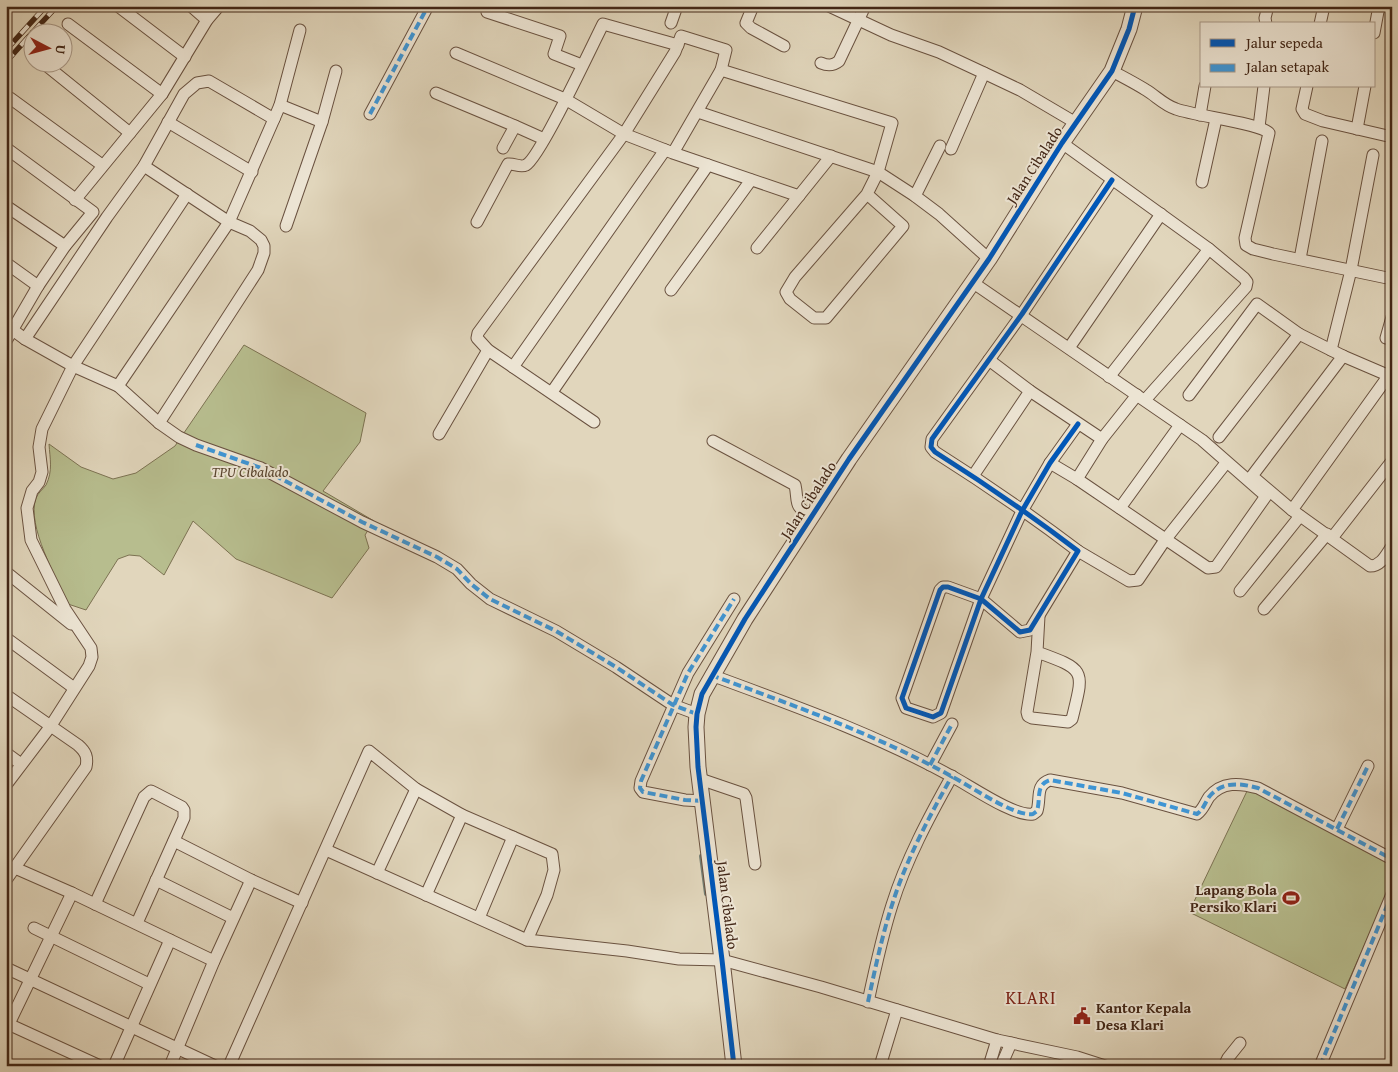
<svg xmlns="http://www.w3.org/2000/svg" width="1398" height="1072" font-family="'Gentium Book Plus',serif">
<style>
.green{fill:#b7bd8e;stroke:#7c7252}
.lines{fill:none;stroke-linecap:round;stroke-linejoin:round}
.stream{stroke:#737e74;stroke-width:4}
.minor-casing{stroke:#6a5240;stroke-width:13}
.tertiary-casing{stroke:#6a5240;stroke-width:17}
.minor{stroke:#ece4d3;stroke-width:11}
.tertiary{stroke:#ece4d3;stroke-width:15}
.rail-casing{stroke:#422616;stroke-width:5.5}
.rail{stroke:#ece4d3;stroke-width:4;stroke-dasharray:11;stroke-linecap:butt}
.quiet{stroke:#3f95d4;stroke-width:4;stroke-dasharray:8 4;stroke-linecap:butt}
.cycleway-casing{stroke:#ece4d3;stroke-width:8}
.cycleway{stroke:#0057b8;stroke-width:5}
.labels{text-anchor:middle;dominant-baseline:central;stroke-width:4;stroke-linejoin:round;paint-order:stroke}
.street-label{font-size:15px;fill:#422616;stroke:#ece4d3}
.park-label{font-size:15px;font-style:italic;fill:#59442e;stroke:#ece4d3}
.poi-label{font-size:15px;font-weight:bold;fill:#422616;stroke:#ece4d3;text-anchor:end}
.quarter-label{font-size:18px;letter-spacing:1px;fill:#7a1f14;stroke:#ece4d3}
</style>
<rect width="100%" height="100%" fill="#e1d6bc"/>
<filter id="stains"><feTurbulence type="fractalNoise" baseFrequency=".004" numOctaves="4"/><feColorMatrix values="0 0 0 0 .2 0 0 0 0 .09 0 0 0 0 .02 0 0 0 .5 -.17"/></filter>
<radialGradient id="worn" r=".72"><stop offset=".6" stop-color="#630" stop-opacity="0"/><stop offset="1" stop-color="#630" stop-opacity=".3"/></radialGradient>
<g class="green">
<path d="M 244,345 L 366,413 L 360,442 L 323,491 L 374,521 L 365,535 L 369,548 L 332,598 L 236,559 L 193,521 L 164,575 L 140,556 L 129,555 L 118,559 L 86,610 L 68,604 C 57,579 26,525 36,498 C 38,493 43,489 46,485 C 53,471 50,459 49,444 L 81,467 L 113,479 L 136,473 L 175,446 Z"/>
<polygon points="1248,789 1392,863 1392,883 1345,989 1189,912"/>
</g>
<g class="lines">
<polyline class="stream" points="701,856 706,894"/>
<g class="minor-casing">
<g id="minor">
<polyline points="118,6 185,57"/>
<polyline points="191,6 207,20"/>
<polyline points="753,6 746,23 751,28 784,46"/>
<polyline points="829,6 891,35 939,52 984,73 1020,90 1076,123"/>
<polyline points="487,12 560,36 554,54 582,65"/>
<polyline points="671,23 677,6"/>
<polyline points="68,24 162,94"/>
<polyline points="1266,24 1265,18 1268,6"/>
<polyline points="1320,24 1324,6"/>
<polyline points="1374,33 1379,6"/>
<polyline points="456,53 565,99 624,134 478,333 477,338 488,350 594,422"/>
<polyline points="42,62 130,133"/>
<path d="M 821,63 C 828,66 833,66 839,61 L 865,6"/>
<polyline points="721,70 892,123 878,172 867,194 795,277 786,292 790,299 814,318 826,318 903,226 867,194"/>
<path d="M 1112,71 C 1123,77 1135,83 1146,90 C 1156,96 1164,105 1176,109 C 1195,116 1259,123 1269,133 L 1245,238 L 1246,245 L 1253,249 L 1273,254 L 1392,279"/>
<polyline points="1307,86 1302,109 1305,114 1323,121 1392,137"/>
<polyline points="436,93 515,126"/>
<polyline points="10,98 102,165"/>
<polyline points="280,105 322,122"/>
<polyline points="698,112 878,172 915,196 939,214 989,259"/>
<polyline points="370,114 428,6"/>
<polyline points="1200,115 1205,86"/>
<polyline points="274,119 280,105 300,30"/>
<polyline points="168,122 252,172"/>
<polyline points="1259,127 1264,86"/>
<polyline points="1357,129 1365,86"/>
<polyline points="1062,143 1209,249 1244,278 1247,282 1246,287 1145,400"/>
<polyline points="6,148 93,212 65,246 38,286 6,341"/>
<polyline points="503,148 515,126 544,139"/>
<polyline points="951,149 984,73"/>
<polyline points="673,153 721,70 726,50 681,36 675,52 624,134 673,153 799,196"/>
<polyline points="144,166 229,222 250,231 261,240 264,246 264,253 258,270 159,423"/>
<polyline points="1202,182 1216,119"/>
<polyline points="915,196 940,146"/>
<polyline points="75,200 162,94 207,20 219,6"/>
<polyline points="6,206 65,246"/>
<path d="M 477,222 L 508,164 C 514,163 520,168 526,165 C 539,159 593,44 603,24 L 678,45"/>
<polyline points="286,226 322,122 336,71"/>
<polyline points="757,248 831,156"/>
<polyline points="1300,259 1322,141"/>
<polyline points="6,263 38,286"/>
<polyline points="972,282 1202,440 1266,496 1216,567 1208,568 1077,479 1050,463"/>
<polyline points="671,290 751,180"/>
<polyline points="6,325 25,339 73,366 118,386 159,423 179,437 196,445 261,468 362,522 437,557 457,569 471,584 490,599 556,631 616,667 673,705 697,714"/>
<polyline points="1386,338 1392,317"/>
<polyline points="25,339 107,217 144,166 184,94 197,83 209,81 274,119 229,222 118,386"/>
<polyline points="1069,348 1161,214"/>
<polyline points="1331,350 1351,270 1373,155"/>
<path d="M 1343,356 L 1252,476 L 1292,510 L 1370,566 C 1381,566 1386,555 1392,546"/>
<polyline points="989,360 1030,391 1102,439"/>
<polyline points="513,367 665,150"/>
<polyline points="1109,377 1209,249"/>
<polyline points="552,392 708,165"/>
<polyline points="1189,395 1257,304 1299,334"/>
<path d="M 1078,424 L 1050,463 L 1022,511 L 981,599 L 941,713 L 933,717 L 906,708 L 902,698 L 940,590 L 943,587 L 948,587 L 981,599 L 1020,632 L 1030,630 L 1078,551 C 1032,516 984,483 935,452 L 931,447 L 932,439 L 1022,314 L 1112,180"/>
<polyline points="439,434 488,350"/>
<polyline points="1219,437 1299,334 1343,356 1392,377"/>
<path d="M 713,441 L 795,485 C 799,503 792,506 813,516"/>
<polyline points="973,476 1030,391"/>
<polyline points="1077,479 1102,439 1137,395"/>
<polyline points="1120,508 1180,425"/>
<polyline points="1292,510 1389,375"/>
<polyline points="1332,538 1392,461"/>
<polyline points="1078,551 1129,581 1138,580 1165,540 1226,463"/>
<polyline points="6,572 71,624"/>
<polyline points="1240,591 1300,516"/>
<polyline points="1264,609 1327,534"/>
<polyline points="6,638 74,688"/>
<path d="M 1037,652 C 1087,670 1084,670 1072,719 L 1068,722 L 1032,718 L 1028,716 L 1027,712 L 1037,652 L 1039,616"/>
<path d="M 711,675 C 792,705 875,734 951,776 C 969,785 1014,817 1033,814 L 1037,811 C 1041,798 1035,785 1050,780 L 1122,793 L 1197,814 C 1203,810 1205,803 1209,797 C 1222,781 1240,783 1258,788 L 1392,859"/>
<path d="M 6,695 L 78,745 C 86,752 88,757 86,767 L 6,880"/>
<polyline points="6,753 21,764"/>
<polyline points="930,765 952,724"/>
<polyline points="700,779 744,794 746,798 755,864"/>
<polyline points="6,785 50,727 89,666 92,657 91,648 65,609 31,540 27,508 32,491 39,482 42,472 39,447 42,429 73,366 187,194"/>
<polyline points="703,801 685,800 643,792 640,788 641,781 688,673 734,599"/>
<polyline points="1337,829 1368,766"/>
<polyline points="174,841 251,880 302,903"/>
<polyline points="326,850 527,940 627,951 679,959 722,960 821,987 997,1040 1077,1057 1105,1066"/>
<polyline points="15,868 72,893 214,961"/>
<polyline points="377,873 416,789"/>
<polyline points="156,880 233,918"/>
<polyline points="426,895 462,815"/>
<polyline points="95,904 144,797 151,791 155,793 182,807 184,810 184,818 137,923"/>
<polyline points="479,918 513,837"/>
<polyline points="34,928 149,984"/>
<polyline points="6,968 215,1066"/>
<path d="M 868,1002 C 875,969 882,936 892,905 C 906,860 929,817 952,776"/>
<polyline points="6,1023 100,1066"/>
<polyline points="6,1030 72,893"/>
<polyline points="114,1066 170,940"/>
<polyline points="170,1066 214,961 251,880"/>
<polyline points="229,1066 369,751 416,789 462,815 552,854 554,870 547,895 527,940"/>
<polyline points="880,1066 897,1010"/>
<polyline points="989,1066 997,1040"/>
<polyline points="1001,1066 1011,1043"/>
<polyline points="1224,1066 1228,1058 1240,1043"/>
<polyline points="1320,1066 1392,894"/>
</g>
</g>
<g class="tertiary-casing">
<polyline id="tertiary" points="734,1066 722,960 698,767 696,727 697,714 702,694 745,619 849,459 989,259 1062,143 1112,71 1129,29 1135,6"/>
</g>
<use href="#minor" class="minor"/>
<use href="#tertiary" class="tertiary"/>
<g class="rail-casing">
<g id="rail">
<polyline points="33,32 57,6"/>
<polyline points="6,50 46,6"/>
<polyline points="6,62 32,33"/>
</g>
</g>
<use href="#rail" class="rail"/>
<g class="quiet">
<polyline points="370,114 428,6"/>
<polyline points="196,445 261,468 362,522 437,557 457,569 471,584 490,599 556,631 616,667 673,705 697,714"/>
<path d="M 711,675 C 792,705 875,734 951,776 C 969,785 1014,817 1033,814 L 1037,811 C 1041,798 1035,785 1050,780 L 1122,793 L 1197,814 C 1203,810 1205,803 1209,797 C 1222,781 1240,783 1258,788 L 1392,859"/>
<polyline points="930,765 952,724"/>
<polyline points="703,801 685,800 643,792 640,788 641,781 688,673 734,599"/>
<polyline points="1337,829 1368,766"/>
<path d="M 868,1002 C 875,969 882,936 892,905 C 906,860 929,817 952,776"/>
<polyline points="1320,1066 1392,894"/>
</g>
<g class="cycleway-casing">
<g id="cycleway">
<path d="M 1078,424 L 1050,463 L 1022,511 L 981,599 L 941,713 L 933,717 L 906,708 L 902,698 L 940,590 L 943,587 L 948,587 L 981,599 L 1020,632 L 1030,630 L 1078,551 C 1032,516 984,483 935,452 L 931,447 L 932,439 L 1022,314 L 1112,180"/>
<polyline points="734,1066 722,960 698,767 696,727 697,714 702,694 745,619 849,459 989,259 1062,143 1112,71 1129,29 1135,6"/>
</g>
</g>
<use href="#cycleway" class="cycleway"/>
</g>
<defs>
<g id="stadium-bare" transform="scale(1.35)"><path d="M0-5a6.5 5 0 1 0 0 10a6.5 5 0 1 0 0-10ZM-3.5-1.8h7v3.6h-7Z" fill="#8f2418" stroke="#ece4d3" stroke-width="2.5" paint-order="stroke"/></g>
<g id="civic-bare" transform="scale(1.35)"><path d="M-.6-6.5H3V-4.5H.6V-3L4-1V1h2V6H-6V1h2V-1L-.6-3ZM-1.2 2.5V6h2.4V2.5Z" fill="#8f2418" stroke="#ece4d3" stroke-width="2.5" paint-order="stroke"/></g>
</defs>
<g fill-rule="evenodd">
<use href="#stadium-bare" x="1291" y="898"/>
<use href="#civic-bare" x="1082" y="1016"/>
</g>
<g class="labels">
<g class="street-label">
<text transform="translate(1034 165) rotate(-57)">Jalan Cibalado</text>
<text transform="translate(808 500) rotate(-57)">Jalan Cibalado</text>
<text transform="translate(728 905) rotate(83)">Jalan Cibalado</text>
</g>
<g class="park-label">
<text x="250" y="471">TPU Cibalado</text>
</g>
<g class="poi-label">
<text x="1277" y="889">Lapang Bola<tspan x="1277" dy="17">Persiko Klari</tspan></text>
<text x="1096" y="1007" text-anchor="start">Kantor Kepala<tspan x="1096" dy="17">Desa Klari</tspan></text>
</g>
<g class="quarter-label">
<text x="1031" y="997">KLARI</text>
</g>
</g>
<rect width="1398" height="1072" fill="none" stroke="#e1d6bc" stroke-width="25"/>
<rect x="8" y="8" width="1383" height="1057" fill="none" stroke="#422616" stroke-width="2.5"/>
<rect x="12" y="12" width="1373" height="1047" fill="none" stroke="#422616"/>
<rect x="1200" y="22" width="175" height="65" fill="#ece4d3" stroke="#a89887"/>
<rect x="1210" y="39" width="25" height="8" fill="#0057b8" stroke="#a89887"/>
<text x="1246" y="48" font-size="15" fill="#422616">Jalur sepeda</text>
<rect x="1210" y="64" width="25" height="8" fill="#3f95d4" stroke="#a89887"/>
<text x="1246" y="72" font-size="15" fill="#422616">Jalan setapak</text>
<g transform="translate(48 48) rotate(96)"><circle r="24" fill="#ece4d3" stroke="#a89887"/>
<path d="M0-4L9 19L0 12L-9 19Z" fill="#8f2418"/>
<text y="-8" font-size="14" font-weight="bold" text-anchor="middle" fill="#422616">U</text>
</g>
<rect width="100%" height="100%" filter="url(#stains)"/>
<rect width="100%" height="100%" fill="url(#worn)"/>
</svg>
